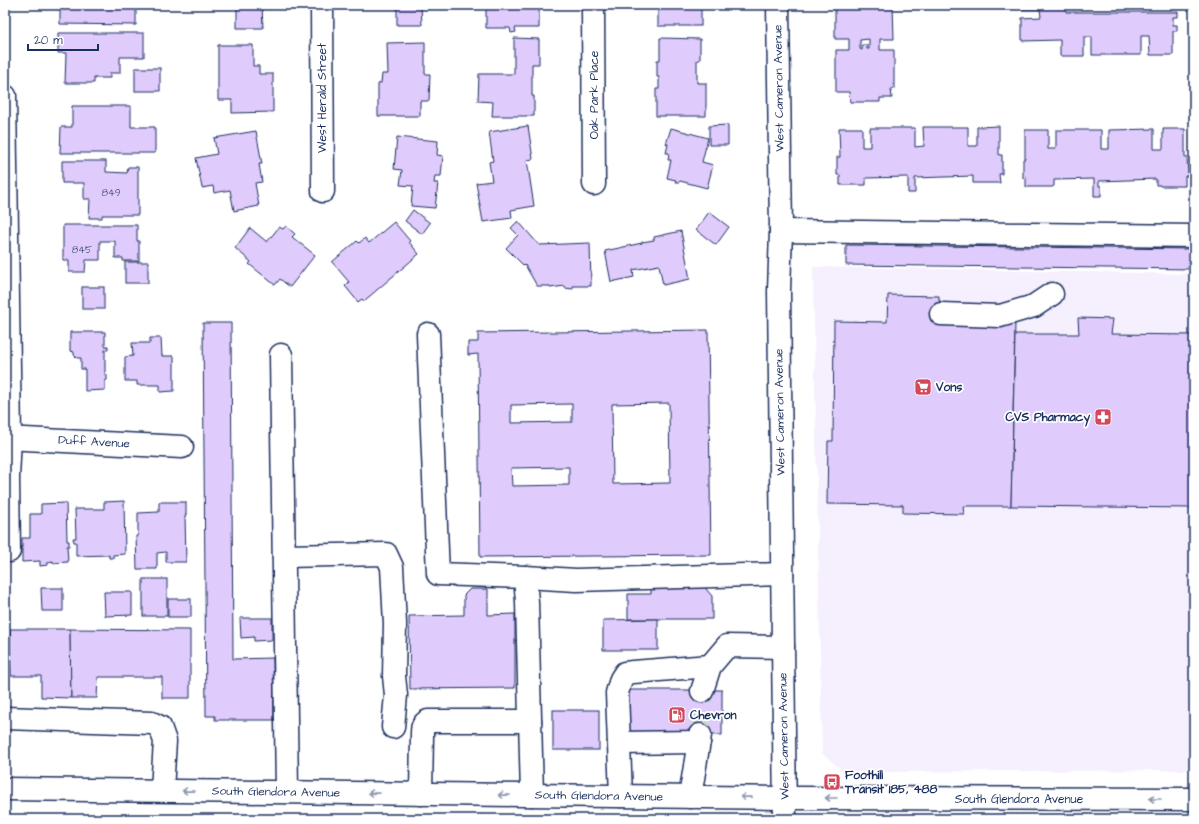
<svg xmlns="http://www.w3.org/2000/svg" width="1199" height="824" font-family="'Architects Daughter',sans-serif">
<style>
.built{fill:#f5effe}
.building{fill:#dfcbfc;stroke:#1b2f5e;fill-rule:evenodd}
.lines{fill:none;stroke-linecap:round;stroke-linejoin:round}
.minor-tunnel{stroke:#d1d5df;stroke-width:22;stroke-dasharray:22 11;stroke-linecap:butt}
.minor-casing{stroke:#1b2f5e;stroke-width:25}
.major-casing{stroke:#1b2f5e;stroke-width:25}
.minor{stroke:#fff;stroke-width:22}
.major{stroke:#fff;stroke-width:22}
.oneway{stroke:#8d97ae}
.labels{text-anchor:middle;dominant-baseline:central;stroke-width:3.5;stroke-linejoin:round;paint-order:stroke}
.number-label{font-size:10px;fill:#4c5686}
.street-label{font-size:12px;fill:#1b2f5e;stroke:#fff}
.poi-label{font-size:12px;font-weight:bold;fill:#1b2f5e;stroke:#fff;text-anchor:start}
</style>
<rect width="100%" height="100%" fill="#fff"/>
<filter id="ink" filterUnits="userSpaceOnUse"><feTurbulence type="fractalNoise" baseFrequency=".025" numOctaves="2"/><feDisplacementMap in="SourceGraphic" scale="8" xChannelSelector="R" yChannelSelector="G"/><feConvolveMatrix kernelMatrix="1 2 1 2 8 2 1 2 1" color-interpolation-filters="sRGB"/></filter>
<g filter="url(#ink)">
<polygon class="built" points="813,267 1194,274 1194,770 844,772 822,753"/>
<g class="building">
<polygon points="60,5 136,5 136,25 60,24"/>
<polygon points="231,5 262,5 263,28 237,28 237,6 231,7"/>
<polygon points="397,5 421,5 422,25 397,25"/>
<polygon points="486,5 539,5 539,28 515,28 516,32 511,33 510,28 486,28"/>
<rect x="658" y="5" width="43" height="21"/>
<path d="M 835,5 L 893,5 L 894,39 L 880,39 L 880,50 L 894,50 L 894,89 L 891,89 L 892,98 L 880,98 L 880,102 L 850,102 L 849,92 L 836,92 L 836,50 L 849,50 L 849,39 L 835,39 ZM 869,39 L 869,49 L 867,49 L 867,45 L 862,45 L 862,50 L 860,49 L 860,40 Z"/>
<polygon points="1022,5 1065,5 1066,12 1178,12 1178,17 1173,17 1173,25 1177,25 1177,31 1173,31 1173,55 1150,55 1149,36 1141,36 1141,55 1092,55 1092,37 1084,37 1084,56 1060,56 1060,40 1022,41 1022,18 1041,17 1040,9 1022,9"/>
<polygon points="58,33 144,33 144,57 120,57 120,73 110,73 110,78 94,78 94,83 65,83 66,53 58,53"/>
<polygon points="514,38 539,39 539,64 532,64 532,96 534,96 534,116 492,116 493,102 478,101 479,74 514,74"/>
<polygon points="660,38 700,39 700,60 697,60 697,83 706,83 706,116 656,116 656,89 659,89 659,77 657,77 657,60 660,60"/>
<polygon points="425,42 425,74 430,74 429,101 420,101 420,116 378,116 378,84 381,83 382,74 388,74 387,43"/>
<polygon points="218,45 253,45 253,66 259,66 259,74 273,74 273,112 232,113 232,100 218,100"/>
<rect x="135" y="68" width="25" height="23"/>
<polygon points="72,106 131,106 131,127 155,127 155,153 60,153 61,127 72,127"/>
<polygon points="728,125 728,145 709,145 709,126"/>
<polygon points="528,126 533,159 527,160 534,206 511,210 512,218 483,222 476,183 492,181 489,162 493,161 489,132"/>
<polygon points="999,126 999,155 1002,155 1002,174 999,174 1000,183 973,183 973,176 915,178 915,193 908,193 908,177 866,178 866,185 840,185 840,175 837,175 837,157 840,157 839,128 862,128 862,147 870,147 870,128 915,128 915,147 924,146 923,127 968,127 968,146 977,146 977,127"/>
<polygon points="671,128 708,138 702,162 713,165 707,188 680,181 679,182 675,182 676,180 667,178 671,160 668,160 669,153 666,153 668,144 666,144"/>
<polygon points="1154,129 1154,149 1163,149 1163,129 1185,129 1185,158 1187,157 1188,176 1185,176 1185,186 1160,186 1160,185 1156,185 1156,179 1099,181 1099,186 1101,186 1101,196 1094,196 1094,179 1054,180 1054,186 1052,187 1026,187 1026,177 1023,178 1023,159 1025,159 1025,130 1048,130 1048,149 1056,149 1056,130 1101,130 1101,149 1109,149 1109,130"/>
<polygon points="256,131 262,164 259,164 262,182 255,183 259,206 234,211 230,190 214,193 213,186 202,188 196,158 217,154 214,138"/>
<polygon points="397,137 438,141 437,155 443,156 441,176 435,176 434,183 438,183 435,208 411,206 413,186 400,185 402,170 394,169"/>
<polygon points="62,161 106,161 106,172 127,173 128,167 138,167 138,215 102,215 102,218 89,218 90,199 84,199 84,183 62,183"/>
<polygon points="413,210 430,223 422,234 405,221"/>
<polygon points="709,212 729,227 716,245 696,230"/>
<polygon points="518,221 539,245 590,243 591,286 573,286 573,289 565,288 565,286 550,288 550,286 537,286 525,265 524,266 506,248 518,235 511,228"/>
<polygon points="394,222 410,241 409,242 419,254 364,301 362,299 358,302 345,286 349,282 332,262 357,241 359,243 365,238 369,243"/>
<polygon points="63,225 137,225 137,241 139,241 139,261 123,261 123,258 115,258 115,241 100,241 100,260 86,260 85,272 69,272 69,260 63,260"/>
<polygon points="286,226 295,234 292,237 315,255 290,287 280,279 275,285 249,264 251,262 235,248 250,228 267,242 279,227 283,229"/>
<polygon points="681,231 690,279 663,285 659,265 633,270 634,277 611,282 605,251 642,243 642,242 654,240 654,237"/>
<polygon points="846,245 1194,249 1194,269 846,265"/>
<rect x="125" y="262" width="23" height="21"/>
<rect x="82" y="287" width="22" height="22"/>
<polygon points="888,295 939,296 939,301 941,301 941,322 1015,323 1011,506 963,506 964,514 903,513 903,505 827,504 828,441 833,441 834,321 887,322"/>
<polygon points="1078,318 1113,319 1111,334 1194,335 1194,499 1193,499 1193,508 1011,506 1015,334 1079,334"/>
<polygon points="203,323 231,323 233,659 273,658 274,720 215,720 215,716 206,716"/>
<path d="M 708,330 L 711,555 L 480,557 L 478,354 L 468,355 L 468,342 L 478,342 L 478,333 ZM 669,403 L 670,483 L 613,484 L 612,404 ZM 572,404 L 572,422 L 511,423 L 511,405 ZM 569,467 L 569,485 L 512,486 L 511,468 Z"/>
<polygon points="70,332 105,332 105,346 108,346 108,350 105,350 105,375 107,375 107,380 105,381 105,390 85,391 85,369 81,369 81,358 77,358 74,355 74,352 70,351"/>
<polygon points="150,338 161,338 162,356 174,356 174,391 160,392 160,385 137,385 137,381 125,381 125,357 133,356 132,343 150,343"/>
<polygon points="124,501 125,554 113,555 113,558 109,558 109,555 76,556 76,542 74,542 73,538 76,538 75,509 104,509 104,502"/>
<polygon points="159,502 186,502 186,515 185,515 186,562 166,562 166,552 157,553 157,569 137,569 136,536 138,535 138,513 159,512"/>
<polygon points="66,503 67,541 69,541 69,546 67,546 68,562 53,563 53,561 48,562 48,565 40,566 40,561 22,562 22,538 30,538 30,514 41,514 41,504"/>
<rect x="143" y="579" width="24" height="37"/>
<polygon points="651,585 706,585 706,589 712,596 712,619 628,619 628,594 651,594"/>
<polygon points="41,588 63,588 63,611 42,611"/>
<polygon points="470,589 488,589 488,615 515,614 515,688 410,689 409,616 464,615 464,595"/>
<polygon points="104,592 132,592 132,615 105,616"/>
<rect x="168" y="599" width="23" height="18"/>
<polygon points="240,618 272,618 272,640 254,641 254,637 241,638"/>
<polygon points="658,619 658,650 603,650 603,620"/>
<polygon points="5,629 10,629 11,676 5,676"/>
<polygon points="10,629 70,629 71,698 41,697 41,676 11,676"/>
<polygon points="70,629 190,630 190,698 162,698 162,677 98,677 97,698 71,698"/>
<polygon points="623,690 722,690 722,735 623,734"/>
<rect x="553" y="710" width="46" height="40"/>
</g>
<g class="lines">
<polyline class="minor-tunnel" points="700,735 702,691"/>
<g class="minor-casing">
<g id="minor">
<polyline points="322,5 323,191"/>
<polyline points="593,5 594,184"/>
<polyline points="778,5 781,231 779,291 785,819"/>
<polyline points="5,96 10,437 8,478 9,551"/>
<polyline points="781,231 1194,236"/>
<polyline points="941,314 1000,316 1034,306 1052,294"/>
<polyline points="428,334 438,574 525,577 527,602 532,795"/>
<polyline points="281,355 287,792"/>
<polyline points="5,438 182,447"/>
<polyline points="284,556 386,554 392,567 395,624 394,676 396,695 393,727"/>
<polyline points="525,577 576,580 782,574"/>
<polyline points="702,691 710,666 727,646 783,647"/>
<polyline points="5,718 152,723 160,727 165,741 162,790"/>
<polyline points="619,743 699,742"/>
<path d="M 421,794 L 422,735 C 422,728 422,724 428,721 L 530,721"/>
<polyline points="621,796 617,693 621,679 625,673 633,672 710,666"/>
<polyline points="690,797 700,735"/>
</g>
</g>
<g class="major-casing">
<polyline id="major" points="5,789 785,798 1194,799"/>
</g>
<use href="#minor" class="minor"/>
<use href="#major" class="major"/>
</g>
<defs><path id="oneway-shaft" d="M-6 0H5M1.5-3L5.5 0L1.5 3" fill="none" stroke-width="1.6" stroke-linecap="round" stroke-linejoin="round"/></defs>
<g class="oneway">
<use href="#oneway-shaft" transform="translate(188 791) rotate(-179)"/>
<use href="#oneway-shaft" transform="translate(374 793) rotate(-179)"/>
<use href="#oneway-shaft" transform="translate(504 795) rotate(-179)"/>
<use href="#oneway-shaft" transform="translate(746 797) rotate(-179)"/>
<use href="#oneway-shaft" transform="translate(831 798) rotate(-180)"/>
<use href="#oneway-shaft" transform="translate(1155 799) rotate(180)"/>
</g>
</g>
<defs>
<g id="supermarket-square" transform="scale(0.9)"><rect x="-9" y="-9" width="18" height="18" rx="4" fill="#d1495b" stroke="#fff"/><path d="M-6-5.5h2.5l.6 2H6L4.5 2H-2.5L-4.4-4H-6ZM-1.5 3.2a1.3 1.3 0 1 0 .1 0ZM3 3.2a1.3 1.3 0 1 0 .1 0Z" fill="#fff"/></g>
<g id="pharmacy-square" transform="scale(0.9)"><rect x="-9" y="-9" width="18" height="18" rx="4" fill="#d1495b" stroke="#fff"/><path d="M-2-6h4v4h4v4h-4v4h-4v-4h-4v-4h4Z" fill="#fff"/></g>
<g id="fuel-square" transform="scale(0.9)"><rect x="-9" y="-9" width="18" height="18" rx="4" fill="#d1495b" stroke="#fff"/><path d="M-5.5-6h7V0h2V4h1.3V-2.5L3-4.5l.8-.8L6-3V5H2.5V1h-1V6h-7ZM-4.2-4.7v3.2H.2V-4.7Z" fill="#fff"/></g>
<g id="bus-square" transform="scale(0.9)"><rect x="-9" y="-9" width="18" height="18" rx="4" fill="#d1495b" stroke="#fff"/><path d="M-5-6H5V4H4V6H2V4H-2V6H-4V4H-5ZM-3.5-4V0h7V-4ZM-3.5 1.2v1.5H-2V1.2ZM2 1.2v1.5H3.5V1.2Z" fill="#fff"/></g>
</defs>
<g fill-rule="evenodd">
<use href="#supermarket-square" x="923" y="387"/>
<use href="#pharmacy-square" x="1103" y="417"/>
<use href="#fuel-square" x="677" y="715"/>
<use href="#bus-square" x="832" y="782"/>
</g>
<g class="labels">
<g class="number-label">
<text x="111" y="193">849</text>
<text x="82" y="250">845</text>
</g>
<g class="street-label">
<text transform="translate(779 88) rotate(-91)">West Cameron Avenue</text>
<text transform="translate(594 95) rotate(-90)">Oak Park Place</text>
<text transform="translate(322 98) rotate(-90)">West Herald Street</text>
<text transform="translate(780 412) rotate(-91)">West Cameron Avenue</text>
<text transform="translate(94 442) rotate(3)">Duff Avenue</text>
<text transform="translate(784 736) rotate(-91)">West Cameron Avenue</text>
<text transform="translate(276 792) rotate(1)">South Glendora Avenue</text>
<text transform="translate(599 796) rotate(1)">South Glendora Avenue</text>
<text x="1019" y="799">South Glendora Avenue</text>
</g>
<g class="poi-label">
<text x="936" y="387">Vons</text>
<text x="1090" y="417" text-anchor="end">CVS Pharmacy</text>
<text x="690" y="715">Chevron</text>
<text x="845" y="775">Foothill<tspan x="845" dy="14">Transit 185, 488</tspan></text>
</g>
</g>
<rect width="1199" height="824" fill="none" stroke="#fff" stroke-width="20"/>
<rect x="10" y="10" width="1179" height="804" fill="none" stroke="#1b2f5e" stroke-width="1.5" filter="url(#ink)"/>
<path d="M28 44v6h70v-6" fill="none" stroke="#1b2f5e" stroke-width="2"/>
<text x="34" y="44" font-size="12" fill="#1b2f5e" stroke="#ffffff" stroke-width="3" paint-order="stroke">20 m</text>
</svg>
